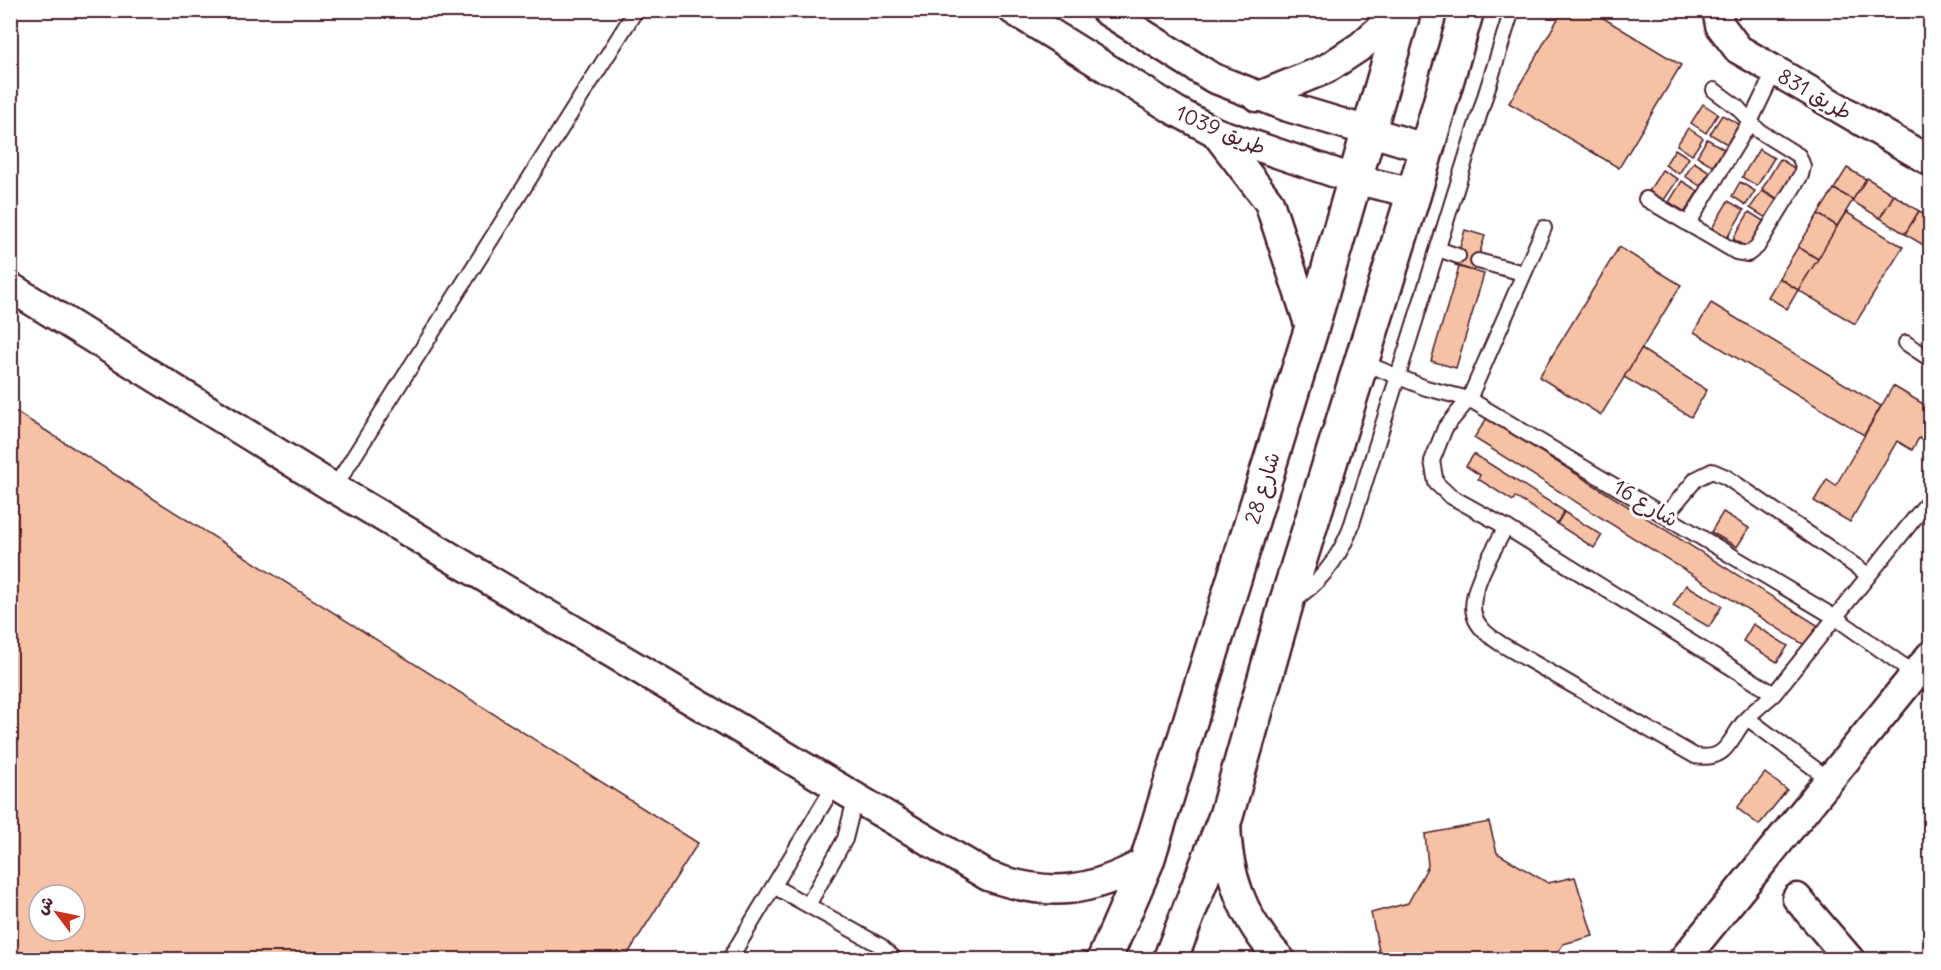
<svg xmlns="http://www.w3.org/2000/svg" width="1941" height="970" font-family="Delius,'Playpen Sans Arabic',sans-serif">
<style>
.building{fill:#f5c2a5;stroke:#4a1f2b;stroke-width:1.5;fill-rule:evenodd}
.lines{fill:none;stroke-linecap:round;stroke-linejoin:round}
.lane-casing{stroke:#4a1f2b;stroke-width:18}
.street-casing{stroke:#4a1f2b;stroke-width:33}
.secondary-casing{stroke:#4a1f2b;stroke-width:38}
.lane{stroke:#fff;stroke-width:14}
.street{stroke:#fff;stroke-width:28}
.secondary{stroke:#fff;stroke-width:33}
.labels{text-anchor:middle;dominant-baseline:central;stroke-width:6;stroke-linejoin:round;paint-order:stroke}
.street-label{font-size:21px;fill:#4a1f2b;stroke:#fff}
</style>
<rect width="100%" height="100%" fill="#fff"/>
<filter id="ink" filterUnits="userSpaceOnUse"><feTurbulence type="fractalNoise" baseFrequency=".0167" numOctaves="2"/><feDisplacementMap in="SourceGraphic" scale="12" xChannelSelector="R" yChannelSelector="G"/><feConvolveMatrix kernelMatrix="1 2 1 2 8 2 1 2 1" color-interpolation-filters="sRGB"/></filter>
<g filter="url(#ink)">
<g class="building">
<polygon points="1563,10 1590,10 1681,65 1619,168 1509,103"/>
<polygon points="1703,104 1718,114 1706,133 1691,123"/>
<polygon points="1722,115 1739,124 1727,144 1710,134"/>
<polygon points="1688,128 1703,138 1692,155 1677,145"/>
<polygon points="1707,139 1724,149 1713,166 1697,156"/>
<polygon points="1675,149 1689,158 1679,174 1665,165"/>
<polygon points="1759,149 1774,158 1757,186 1742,177"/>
<polygon points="1780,159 1796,169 1778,199 1762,189"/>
<polygon points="1694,162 1710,172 1700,186 1685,176"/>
<polygon points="1847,168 1866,179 1853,200 1834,189"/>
<polygon points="1662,170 1678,179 1664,200 1649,191"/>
<polygon points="1867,178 1894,195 1880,218 1852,201"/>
<polygon points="1682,181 1698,191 1685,212 1669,202"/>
<polygon points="1740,182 1755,191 1746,205 1732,196"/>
<polygon points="1834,189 1853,200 1837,226 1818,214"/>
<polygon points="1762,191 1777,200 1766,218 1750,208"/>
<polygon points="1894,195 1919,211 1905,234 1880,218"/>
<polygon points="1728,201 1744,210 1727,238 1712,228"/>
<polygon points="1919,211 1930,217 1930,249 1905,234"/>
<polygon points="1749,212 1765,222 1749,249 1733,239"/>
<polygon points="1846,212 1903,247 1855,324 1798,290"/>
<polygon points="1818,214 1837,226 1818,259 1798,247"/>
<polygon points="1465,230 1485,236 1474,271 1455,265"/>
<polygon points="1619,247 1681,285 1601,415 1539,377"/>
<polygon points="1798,247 1818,259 1798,290 1779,278"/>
<polygon points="1459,267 1484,274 1456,368 1431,361"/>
<polygon points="1779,278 1798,290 1787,309 1768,297"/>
<polygon points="1711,303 1881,406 1864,435 1694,332"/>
<polygon points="1641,349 1707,390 1691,417 1624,377"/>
<polygon points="1893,386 1930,408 1930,444 1919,438 1912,450 1897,441 1850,522 1814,501 1827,479 1836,485"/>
<path d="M 10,408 L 698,843 L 624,960 L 10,960 ZM 39,895 L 75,895 L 75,931 L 39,931 Z"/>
<polygon points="1487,418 1822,628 1809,648 1474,438"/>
<polygon points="1474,454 1564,511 1557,523 1515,497 1513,501 1478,479 1480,475 1466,466"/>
<polygon points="1564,512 1602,535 1594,548 1557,524"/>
<polygon points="1723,512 1749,528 1737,547 1711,532"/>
<polygon points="1686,585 1722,606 1709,627 1673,606"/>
<polygon points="1753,624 1788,646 1777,662 1743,641"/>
<polygon points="1765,773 1787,790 1759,825 1737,808"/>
<polygon points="1489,822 1497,853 1548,883 1575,877 1593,936 1563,944 1553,960 1381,960 1371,913 1408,903 1428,866 1425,834"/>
</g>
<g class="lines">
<g class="lane-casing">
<g id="lane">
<polyline points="1646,199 1736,252 1748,254 1757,247 1801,175 1803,166 1799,156 1759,131 1737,107 1714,90"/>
<polyline points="1688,224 1750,122 1775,70"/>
<polyline points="1438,249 1458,256"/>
<polyline points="1478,261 1523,273"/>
<polyline points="1906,343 1930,359"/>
<polyline points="1362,362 1426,388 1469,399 1836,618 1915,674"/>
<polyline points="334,488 636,10"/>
<polyline points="1666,515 1696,479 1712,471 1726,477 1867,574"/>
<polyline points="1506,527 1450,496 1436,483 1432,461 1445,428 1469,399 1544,228"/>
<path d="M 1293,600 C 1321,583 1338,559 1350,530 L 1512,10"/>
<path d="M 1774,694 L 1506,527 C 1495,547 1468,591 1474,614 C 1477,628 1491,637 1501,644 L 1695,756 C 1729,762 1729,737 1748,717 C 1756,709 1765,702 1774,694 L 1926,504"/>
<polyline points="1747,718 1830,780"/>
<polyline points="775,887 881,946 896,960"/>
<polyline points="808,905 845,839 855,799"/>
<polyline points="729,960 834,786"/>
</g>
</g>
<g class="street-casing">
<g id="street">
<polyline points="1013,10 1176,111 1215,132 1353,179 1414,193"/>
<polyline points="1105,10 1213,78 1288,107 1428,149"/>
<polyline points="1717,10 1720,25 1738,49 1930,161"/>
<polyline points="1257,97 1326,69 1361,46 1401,10"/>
<polyline points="1215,132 1269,202 1311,330"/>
<path d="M 10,287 L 334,488 L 988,876 C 1049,898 1091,893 1147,861"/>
<path d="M 1226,818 C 1226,873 1242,919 1281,960"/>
<polyline points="1797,898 1850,960"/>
<polyline points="1683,960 1930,656"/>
</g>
</g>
<g class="secondary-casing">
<g id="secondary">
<polyline points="1104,960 1147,861 1311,330 1404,10"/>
<polyline points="1170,960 1226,816 1286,604 1414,193 1467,10"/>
</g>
</g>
<use href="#lane" class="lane"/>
<use href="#street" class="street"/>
<use href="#secondary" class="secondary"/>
</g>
</g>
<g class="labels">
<g class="street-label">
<text transform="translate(1815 94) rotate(30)">طريق 831</text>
<text transform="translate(1221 130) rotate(23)">طريق 1039</text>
<text transform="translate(1262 488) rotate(-73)">شارع 28</text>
<text transform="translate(1646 503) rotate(31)">شارع 16</text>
</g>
</g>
<rect width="1941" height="970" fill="none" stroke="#fff" stroke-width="36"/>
<rect x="18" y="18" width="1905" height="934" fill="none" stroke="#4a1f2b" stroke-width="2" filter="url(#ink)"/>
<g transform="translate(57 913) rotate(302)"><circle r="28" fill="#ffffff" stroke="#b7a5aa" stroke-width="1.5"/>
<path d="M0-4.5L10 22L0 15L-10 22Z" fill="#c8321e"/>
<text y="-9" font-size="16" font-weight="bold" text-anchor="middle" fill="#4a1f2b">ش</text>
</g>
</svg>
